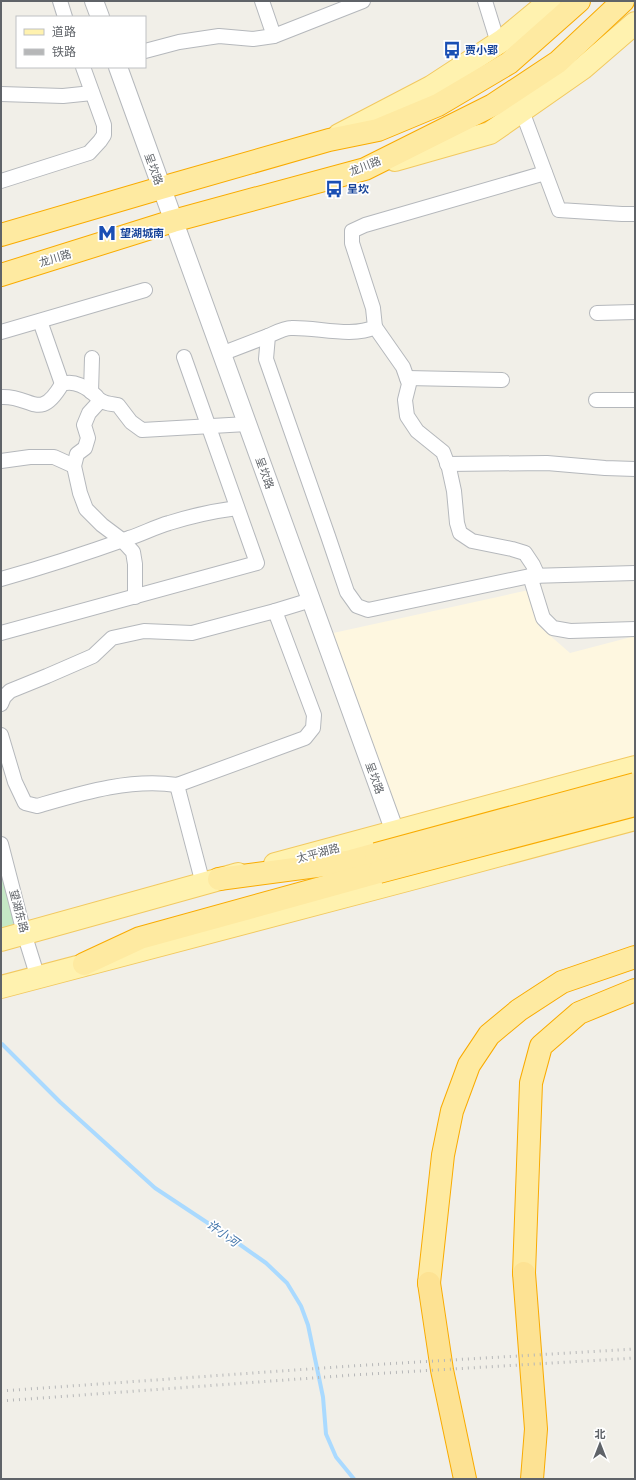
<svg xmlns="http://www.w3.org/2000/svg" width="636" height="1480" font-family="Mulish,'Noto Sans SC',sans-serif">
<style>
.commercial{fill:#fef7e0}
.green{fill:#c5e8c5}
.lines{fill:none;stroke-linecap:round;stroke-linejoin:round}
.stream{stroke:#aadaff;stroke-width:4}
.minor-casing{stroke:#b5b8bc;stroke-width:16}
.tertiary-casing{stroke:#b5b8bc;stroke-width:20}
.primary-casing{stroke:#f2c960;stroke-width:24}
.trunk-casing{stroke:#f9ab00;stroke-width:24}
.motorway-casing{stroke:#f9ab00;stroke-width:24}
.minor{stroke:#fff;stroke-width:14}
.tertiary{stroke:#fff;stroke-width:18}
.primary{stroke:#fff2af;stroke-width:22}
.trunk{stroke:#feeaa1;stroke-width:22}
.motorway{stroke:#fde293;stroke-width:22}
.rail{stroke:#b6b7b8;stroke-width:3;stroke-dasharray:1 5;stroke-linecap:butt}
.trunk-bridge-casing{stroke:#f9ab00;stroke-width:24;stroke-linecap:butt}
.trunk-bridge{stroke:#feeaa1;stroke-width:22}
.labels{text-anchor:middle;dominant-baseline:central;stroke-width:3.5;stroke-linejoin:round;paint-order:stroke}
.transit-label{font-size:11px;font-weight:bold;fill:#164399;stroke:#fff;text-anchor:start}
.street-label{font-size:11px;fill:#5f6368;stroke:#fff}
.water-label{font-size:12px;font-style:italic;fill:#4174aa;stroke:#fff}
</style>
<rect width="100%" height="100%" fill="#f1efe8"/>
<polygon class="commercial" points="529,590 539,626 570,653 635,636 635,767 395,832 324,635"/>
<polygon class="green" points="1,844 24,933 1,940"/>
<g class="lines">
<polyline class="stream" points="2,1044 60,1102 155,1188 232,1239 266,1263 287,1283 301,1306 308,1325 323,1397 326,1434 336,1457 354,1479"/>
<g class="minor-casing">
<g id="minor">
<polyline points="60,1 65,17"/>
<polyline points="262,1 274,36"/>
<polyline points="485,1 498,43"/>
<polyline points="145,51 179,42 219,36 253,39 274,36 363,1"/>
<polyline points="1,94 63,96 92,93"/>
<polyline points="522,111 559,210 622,214 635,214"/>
<path d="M 545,173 L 365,225 L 352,231 L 352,243 L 373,308 L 375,327 C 352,338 317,327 291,328 C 284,328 275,333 268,336 L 266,359 L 328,536 L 347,592 L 357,606 L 368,610 L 530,576 L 635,573"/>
<polyline points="1,181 89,153 100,141 104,135 104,125 83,67"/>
<polyline points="597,313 635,312"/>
<polyline points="40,321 62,384"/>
<polyline points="375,327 403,367 409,384 405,400 407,416 417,431 443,452 449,468 454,491 457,523 460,533 472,541 512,549 525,553 533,565 538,576"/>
<polyline points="1,332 145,290"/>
<polyline points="221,354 268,336"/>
<polyline points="407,378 502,380"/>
<polyline points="91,392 92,358"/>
<path d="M 1,397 C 32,395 39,423 62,384 C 74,380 87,387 96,396 C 97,397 98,399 100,400 C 105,404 113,404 118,405 L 131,422 L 142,430 L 247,424"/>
<polyline points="596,400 635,400"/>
<polyline points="100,401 89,413 84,425 88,438 85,448 77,454 74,466 80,493 86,509 102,525 122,540 133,552 135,564 135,597"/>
<polyline points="1,461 30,457 54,457 74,466"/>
<polyline points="447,464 547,463 605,468 635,469"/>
<polyline points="530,576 543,618 553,628 570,631 635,629"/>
<path d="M 1,579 C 44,567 87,553 129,538 C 142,534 155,527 169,523 C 191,516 214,511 237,508"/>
<polyline points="275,611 311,600"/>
<polyline points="1,633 257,563 184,357"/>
<path d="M 1,704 L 4,697 L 10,691 L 47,676 L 93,656 L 112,638 L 144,631 L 192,633 L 275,611 L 314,715 L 313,728 L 305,738 L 177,785 C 130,778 82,793 37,806 L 25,803 L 15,782 L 1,735"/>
<polyline points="177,785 203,884"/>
<polyline points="1,844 24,933 38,978"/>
</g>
</g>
<g class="tertiary-casing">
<g id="tertiary">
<polyline points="94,1 100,17"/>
<polyline points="118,67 395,832 398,845"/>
</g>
</g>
<g class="primary-casing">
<g id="primary">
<polyline points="339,135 431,87 503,40 550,1"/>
<polyline points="395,160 490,133 583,68 635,23"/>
<polyline points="275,864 635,767"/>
<polyline points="1,940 238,874"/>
<polyline points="1,987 407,880 635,819"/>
</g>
</g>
<g class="trunk-casing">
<g id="trunk">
<polyline points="1,235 161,188 329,140 378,130 438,105 509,63 579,1"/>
<polyline points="1,275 173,221 365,169 493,105 558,62 623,1"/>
<polyline points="219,879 347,862 376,854"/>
<polyline points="84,964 140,938 379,872"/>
<polyline points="524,1273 531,1083 541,1046 579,1013 635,990"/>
<polyline points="429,1283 443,1155 452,1111 469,1065 489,1035 519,1010 562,982 635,957"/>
</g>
</g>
<g class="motorway-casing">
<g id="motorway">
<polyline points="524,1273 536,1429 532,1479"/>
<polyline points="429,1283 442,1370 465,1479"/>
</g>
</g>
<use href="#minor" class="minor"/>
<use href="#tertiary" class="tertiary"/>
<use href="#primary" class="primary"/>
<use href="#trunk" class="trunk"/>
<use href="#motorway" class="motorway"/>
<g class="rail">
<polyline points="1,1391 351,1366 635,1349"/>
<polyline points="1,1401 353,1375 635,1358"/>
</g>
<g class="trunk-bridge-casing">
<g id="trunk-bridge">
<polyline points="376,854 635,784"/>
<polyline points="379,872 635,805"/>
</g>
</g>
<use href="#trunk-bridge" class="trunk-bridge"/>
</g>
<defs>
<g id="bus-bare" transform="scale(1.38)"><path d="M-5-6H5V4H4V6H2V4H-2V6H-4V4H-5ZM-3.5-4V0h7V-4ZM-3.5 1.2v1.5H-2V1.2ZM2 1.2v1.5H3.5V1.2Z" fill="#1a4fb4" stroke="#fff" stroke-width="2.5" paint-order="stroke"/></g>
<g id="metro-bare" transform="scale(1.38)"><path d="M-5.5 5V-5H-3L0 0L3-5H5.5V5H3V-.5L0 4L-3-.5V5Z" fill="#1a4fb4" stroke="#fff" stroke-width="2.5" paint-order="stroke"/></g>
</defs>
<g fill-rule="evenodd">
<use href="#bus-bare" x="452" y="50"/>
<use href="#bus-bare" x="334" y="189"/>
<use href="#metro-bare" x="107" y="233"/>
</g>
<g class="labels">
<g class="transit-label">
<text x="465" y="50">贾小郢</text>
<text x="347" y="189">呈坎</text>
<text x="120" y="233">望湖城南</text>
</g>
<g class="street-label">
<text transform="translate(365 166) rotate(-21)">龙川路</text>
<text transform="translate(154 169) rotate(70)">呈坎路</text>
<text transform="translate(55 258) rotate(-17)">龙川路</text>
<text transform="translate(265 473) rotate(70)">呈坎路</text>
<text transform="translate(375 778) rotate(70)">呈坎路</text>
<text transform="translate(318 853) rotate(-15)">太平湖路</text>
<text transform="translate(19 911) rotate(75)">望湖东路</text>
</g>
<g class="water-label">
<text transform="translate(223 1233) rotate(35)">许小河</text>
</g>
</g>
<rect width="636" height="1480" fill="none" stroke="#5f6368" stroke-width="4"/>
<rect x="16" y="16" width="130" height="52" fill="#ffffff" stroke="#bfc1c3"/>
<rect x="24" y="29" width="20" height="6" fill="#fff2af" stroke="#bfc1c3"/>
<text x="52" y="36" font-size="12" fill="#5f6368">道路</text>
<rect x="24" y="49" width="20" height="6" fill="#b6b7b8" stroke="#bfc1c3"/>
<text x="52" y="56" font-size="12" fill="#5f6368">铁路</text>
<g transform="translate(600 1444)" stroke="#ffffff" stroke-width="3" paint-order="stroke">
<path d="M0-3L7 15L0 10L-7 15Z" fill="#5f6368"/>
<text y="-6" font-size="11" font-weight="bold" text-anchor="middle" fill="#5f6368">北</text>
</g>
</svg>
